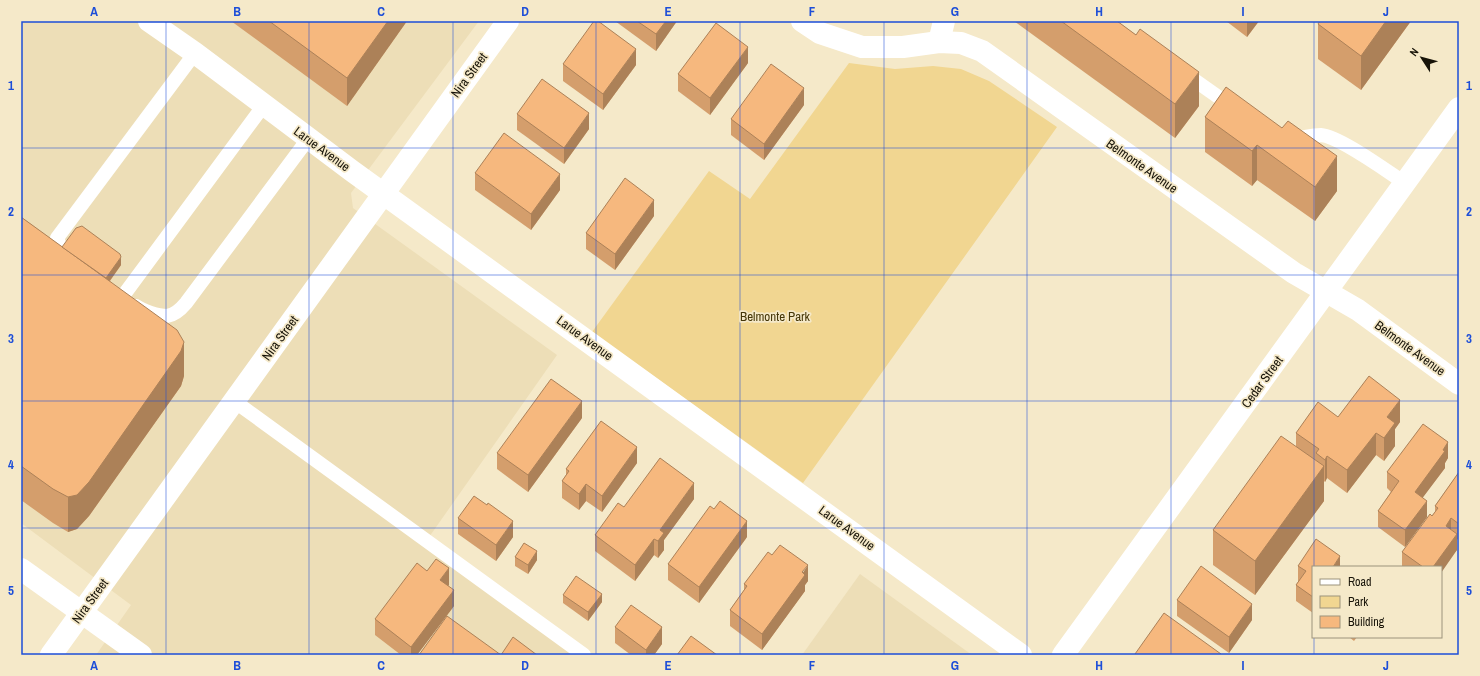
<svg xmlns="http://www.w3.org/2000/svg" width="1480" height="676" font-family="'Archivo Narrow',sans-serif">
<style>
.built{fill:#eddeb7}
.green{fill:#f1d691}
.lines{fill:none;stroke-linecap:round;stroke-linejoin:round}
.lane{stroke:#fff;stroke-width:14}
.street{stroke:#fff;stroke-width:22}
.secondary{stroke:#fff;stroke-width:22}
.wall{fill:#d49e6c}
.shaded-wall{fill:#ac8158}
.building{fill:#f6b87e;stroke:#ac8158}
.grid{fill:none;stroke:#1d4ed8;stroke-width:1;stroke-opacity:0.55}
.labels{text-anchor:middle;dominant-baseline:central;stroke-width:3.5;stroke-linejoin:round;paint-order:stroke}
.street-label{font-size:13px;fill:#171308;stroke:#f5e9c9}
.park-label{font-size:13px;fill:#453608;stroke:#f5e9c9}
.neatline{fill:none;stroke:#1d4ed8;stroke-width:1.5}
.grid-label{font-size:13px;text-anchor:middle;font-weight:bold;fill:#1d4ed8}
</style>
<rect width="100%" height="100%" fill="#f5e9c9"/>
<g class="built">
<polygon points="21,21 479,21 351,193 353,208 557,355 427,540 584,655 96,655 131,605 21,523"/>
<polygon points="860,574 972,655 802,655"/>
</g>
<polygon class="green" points="849,63 895,69 933,66 961,69 989,81 1057,127 803,483 592,332 709,171 750,199"/>
<g class="lines">
<g class="lane">
<polyline points="1183,72 1234,108"/>
<path d="M 1293,139 C 1302,138 1312,135 1321,135 C 1339,136 1388,172 1405,183"/>
<polyline points="74,258 61,248 57,238 195,53"/>
<polyline points="123,296 264,105"/>
<path d="M 136,306 C 143,311 158,316 167,316 C 175,315 181,309 186,303 L 308,139"/>
<polyline points="234,401 584,655"/>
</g>
<g class="street">
<polyline points="149,21 195,53 352,171 1021,655"/>
<polyline points="802,21 820,33 862,47 903,47 939,42 961,43 982,51 1294,273 1358,310 1459,384"/>
<polyline points="939,42 944,21"/>
<polyline points="1063,655 1459,108"/>
</g>
<g class="secondary">
<polyline points="21,569 141,655"/>
<polyline points="51,655 508,21"/>
</g>
</g>
<g class="wall">
<polygon points="231,21 407,21 347,106"/>
<polygon points="615,21 677,21 656,51"/>
<polygon points="1014,21 1117,21 1136,35 1199,106 1175,138"/>
<polygon points="1226,21 1259,21 1247,37"/>
<polygon points="1411,21 1361,90 1318,59 1318,24"/>
<polygon points="748,63 710,115 678,91 678,74"/>
<polygon points="563,64 636,65 603,110 563,81"/>
<polygon points="1226,87 1337,191 1315,221 1257,180 1252,186 1205,152 1205,117"/>
<polygon points="804,105 764,160 731,135 731,119"/>
<polygon points="517,114 589,129 564,164 517,130"/>
<polygon points="475,173 560,190 531,230 475,190"/>
<polygon points="654,216 615,270 586,249 586,233"/>
<polygon points="21,217 62,247 121,265 110,281 184,376 181,386 89,516 77,529 68,532 53,523 21,500"/>
<polygon points="1338,417 1400,422 1395,429 1395,446 1384,461 1376,455 1347,493 1327,478 1325,482 1324,481 1324,501 1255,595 1213,565 1213,530 1296,446 1296,433"/>
<polygon points="582,418 528,492 497,469 497,453"/>
<polygon points="1448,458 1445,463 1445,468 1422,498 1427,517 1405,547 1378,527 1378,511 1391,492 1387,488 1387,472"/>
<polygon points="637,463 602,512 586,501 579,510 562,498 562,481 566,475 566,469"/>
<polygon points="1459,472 1459,540 1457,539 1457,550 1441,567 1402,567 1402,552 1435,512 1435,506"/>
<polygon points="694,499 664,540 664,550 658,558 654,555 635,581 595,551 595,535 624,507"/>
<polygon points="458,518 513,537 496,561 458,534"/>
<polygon points="747,537 699,603 668,580 668,564"/>
<polygon points="515,557 537,560 528,574 515,566"/>
<polygon points="1298,566 1340,567 1313,567 1313,613 1296,601 1296,585 1298,582"/>
<polygon points="427,571 449,585 448,585 454,606 417,655 401,655 375,635 375,619"/>
<polygon points="808,581 805,585 805,591 762,650 730,626 730,610 744,590 744,584"/>
<polygon points="563,595 602,602 588,621 563,603"/>
<polygon points="1177,600 1252,620 1229,653 1177,616"/>
<polygon points="615,627 662,644 654,655 631,655 615,643"/>
<polygon points="1349,637 1357,637 1354,641"/>
</g>
<g class="shaded-wall">
<polygon points="388,21 407,21 347,106 347,78"/>
<polygon points="666,21 677,21 656,51 656,34"/>
<polygon points="1247,21 1259,21 1247,37"/>
<polygon points="1386,21 1411,21 1361,90 1361,56"/>
<polygon points="748,47 748,63 710,115 710,98"/>
<polygon points="636,49 636,65 603,110 603,94"/>
<polygon points="1199,72 1199,106 1175,138 1175,104"/>
<polygon points="804,88 804,105 764,160 764,144"/>
<polygon points="589,113 589,129 564,164 564,148"/>
<polygon points="1257,145 1257,180 1252,186 1252,151"/>
<polygon points="1337,156 1337,191 1315,221 1315,187"/>
<polygon points="560,174 560,190 531,230 531,214"/>
<polygon points="654,200 654,216 615,270 615,254"/>
<polygon points="121,257 121,265 93,304 93,296"/>
<polygon points="184,342 184,376 181,386 89,516 77,529 68,532 68,497"/>
<polygon points="1400,400 1400,422 1395,429 1395,446 1384,461 1384,438 1387,417"/>
<polygon points="582,401 582,418 528,492 528,475"/>
<polygon points="1376,433 1376,455 1347,493 1347,470"/>
<polygon points="1448,442 1448,458 1445,463 1445,468 1415,508 1415,492"/>
<polygon points="637,447 637,463 602,512 602,496"/>
<polygon points="1327,456 1327,478 1325,482 1325,460"/>
<polygon points="1324,466 1324,501 1255,595 1255,561"/>
<polygon points="694,483 694,499 664,540 664,550 658,558 658,541 660,530"/>
<polygon points="586,484 586,501 579,510 579,494"/>
<polygon points="1427,501 1427,517 1405,547 1405,530"/>
<polygon points="1451,518 1451,534 1446,526"/>
<polygon points="513,521 513,537 496,561 496,545"/>
<polygon points="747,521 747,537 699,603 699,587"/>
<polygon points="1457,534 1457,550 1441,573 1441,567 1433,567"/>
<polygon points="654,539 654,555 635,581 635,565"/>
<polygon points="537,551 537,560 528,574 528,565"/>
<polygon points="1340,556 1340,567 1333,567"/>
<polygon points="808,565 808,581 805,585 805,591 762,650 762,634"/>
<polygon points="449,568 449,585 440,596 440,580"/>
<polygon points="454,590 454,606 417,655 411,655 411,647"/>
<polygon points="602,594 602,602 588,621 588,612"/>
<polygon points="1252,604 1252,620 1229,653 1229,637"/>
<polygon points="662,627 662,644 654,655 646,655 646,650"/>
</g>
<g class="building">
<polygon points="269,21 388,21 347,78"/>
<polygon points="594,21 598,21 636,49 603,94 563,64"/>
<polygon points="637,21 666,21 656,34"/>
<polygon points="1061,21 1117,21 1136,35 1140,29 1199,72 1175,104"/>
<polygon points="1320,21 1386,21 1361,56 1318,24"/>
<polygon points="716,23 748,47 710,98 678,74"/>
<polygon points="771,64 804,88 764,144 731,119"/>
<polygon points="542,79 589,113 564,148 517,114"/>
<polygon points="1226,87 1282,128 1288,121 1337,156 1315,187 1257,145 1252,151 1205,117"/>
<polygon points="504,133 560,174 531,214 475,173"/>
<polygon points="625,178 654,200 615,254 586,233"/>
<polygon points="21,217 177,330 184,342 181,351 89,482 77,495 68,497 53,489 21,466"/>
<polygon points="82,226 120,254 121,257 106,278 62,247 76,228"/>
<polygon points="1369,376 1400,400 1387,417 1395,423 1384,438 1376,433 1347,470 1327,456 1325,460 1316,453 1319,449 1296,433 1318,402 1338,417"/>
<polygon points="551,379 582,401 528,475 497,453"/>
<polygon points="601,421 637,447 602,496 586,484 579,494 562,481 569,471 566,469"/>
<polygon points="1423,424 1448,442 1443,450 1445,451 1415,492 1427,501 1405,530 1378,511 1399,481 1387,472"/>
<polygon points="1281,436 1324,466 1255,561 1213,530"/>
<polygon points="660,458 694,483 660,530 664,533 658,541 654,539 635,565 595,535 618,503 624,507"/>
<polygon points="1459,472 1459,524 1451,518 1446,526 1457,534 1433,567 1423,567 1402,552 1430,514 1432,516 1438,508 1435,506"/>
<polygon points="474,496 487,505 488,503 513,521 496,545 458,518"/>
<polygon points="720,501 747,521 699,587 668,564 710,506 714,509"/>
<polygon points="1316,539 1340,556 1333,567 1313,567 1313,597 1296,585 1306,571 1298,566"/>
<polygon points="524,543 537,551 528,565 515,557"/>
<polygon points="780,545 808,565 802,572 805,575 762,634 730,610 747,586 744,584 768,552 772,555"/>
<polygon points="436,559 449,568 440,580 454,590 411,647 375,619 417,563 427,571"/>
<polygon points="1201,566 1252,604 1229,637 1177,600"/>
<polygon points="576,576 602,594 588,612 563,595"/>
<polygon points="631,605 662,627 646,650 615,627"/>
<polygon points="1164,613 1221,654 1220,655 1137,655 1135,654"/>
<polygon points="447,616 501,655 513,637 537,655 419,655"/>
<polygon points="691,636 717,655 677,655"/>
</g>
<path class="grid" d="M 166,21 L 166,655M 309,21 L 309,655M 453,21 L 453,655M 596,21 L 596,655M 740,21 L 740,655M 884,21 L 884,655M 1027,21 L 1027,655M 1171,21 L 1171,655M 1314,21 L 1314,567M 21,148 L 1459,148M 21,275 L 1459,275M 21,401 L 1459,401M 21,528 L 1459,528M 1314,637 L 1314,655"/>
<g class="labels">
<g class="street-label">
<text transform="translate(469 75) rotate(-54)">Nira Street</text>
<text transform="translate(322 149) rotate(36)">Larue Avenue</text>
<text transform="translate(1142 166) rotate(35)">Belmonte Avenue</text>
<text transform="translate(280 338) rotate(-54)">Nira Street</text>
<text transform="translate(585 338) rotate(36)">Larue Avenue</text>
<text transform="translate(1410 348) rotate(36)">Belmonte Avenue</text>
<text transform="translate(1262 382) rotate(-54)">Cedar Street</text>
<text transform="translate(847 528) rotate(36)">Larue Avenue</text>
<text transform="translate(90 601) rotate(-54)">Nira Street</text>
</g>
<g class="park-label">
<text x="775" y="316">Belmonte Park</text>
</g>
</g>
<rect width="1480" height="676" fill="none" stroke="#f5e9c9" stroke-width="44"/>
<rect x="1312" y="566" width="130" height="72" fill="#f5e9c9" stroke="#9c937c"/>
<rect x="1320" y="579" width="20" height="6" fill="#ffffff" stroke="#9c937c"/>
<text x="1348" y="586" font-size="12" fill="#171308">Road</text>
<rect x="1320" y="596" width="20" height="12" fill="#f1d691" stroke="#9c937c"/>
<text x="1348" y="606" font-size="12" fill="#171308">Park</text>
<rect x="1320" y="616" width="20" height="12" fill="#f6b87e" stroke="#9c937c"/>
<text x="1348" y="626" font-size="12" fill="#171308">Building</text>
<g transform="translate(1422 58) rotate(306)" stroke="#f5e9c9" stroke-width="3" paint-order="stroke">
<path d="M0-3L7 15L0 10L-7 15Z" fill="#171308"/>
<text y="-6" font-size="11" font-weight="bold" text-anchor="middle" fill="#171308">N</text>
</g>
<rect x="22" y="22" width="1436" height="632" class="neatline"/>
<g class="grid-label">
<text x="94" y="16">A</text>
<text x="237" y="16">B</text>
<text x="381" y="16">C</text>
<text x="525" y="16">D</text>
<text x="668" y="16">E</text>
<text x="812" y="16">F</text>
<text x="955" y="16">G</text>
<text x="1099" y="16">H</text>
<text x="1243" y="16">I</text>
<text x="1386" y="16">J</text>
<text x="11" y="90">1</text>
<text x="1469" y="90">1</text>
<text x="11" y="216">2</text>
<text x="1469" y="216">2</text>
<text x="11" y="343">3</text>
<text x="1469" y="343">3</text>
<text x="11" y="469">4</text>
<text x="1469" y="469">4</text>
<text x="11" y="595">5</text>
<text x="1469" y="595">5</text>
<text x="94" y="670">A</text>
<text x="237" y="670">B</text>
<text x="381" y="670">C</text>
<text x="525" y="670">D</text>
<text x="668" y="670">E</text>
<text x="812" y="670">F</text>
<text x="955" y="670">G</text>
<text x="1099" y="670">H</text>
<text x="1243" y="670">I</text>
<text x="1386" y="670">J</text>
</g>
</svg>
